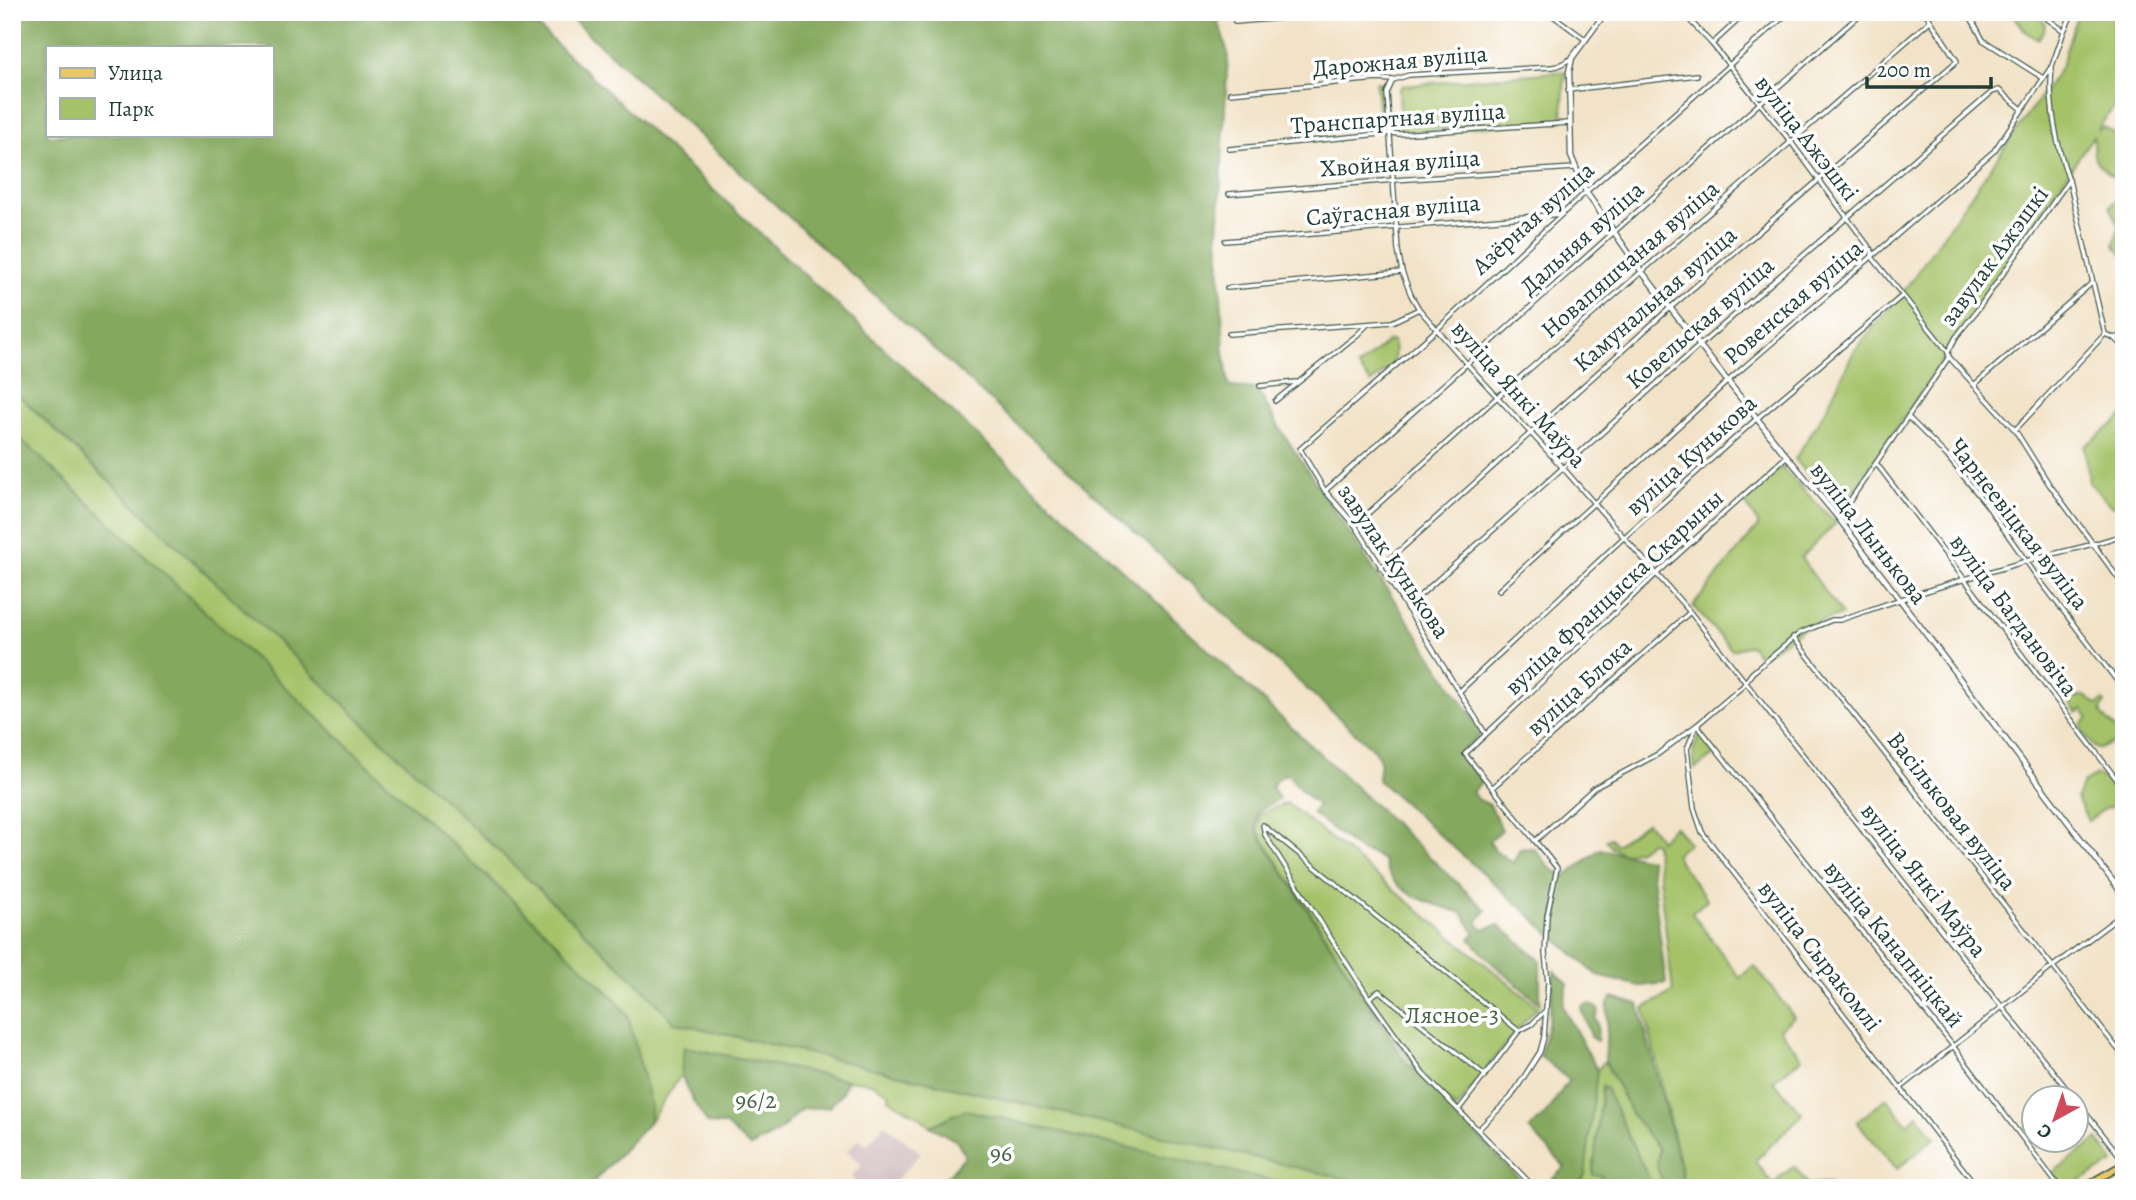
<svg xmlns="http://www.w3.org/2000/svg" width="2136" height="1200" font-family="Alegreya,serif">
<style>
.industrial{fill:#d2bfc1}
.green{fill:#a5c269;stroke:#62804e;stroke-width:2}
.forest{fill:#84a85d;stroke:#527248;stroke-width:2;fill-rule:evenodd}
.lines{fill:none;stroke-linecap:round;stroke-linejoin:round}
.minor-casing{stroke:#3f564a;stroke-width:6}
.tertiary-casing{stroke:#3f564a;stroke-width:7}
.primary-casing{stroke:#3f564a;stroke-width:9}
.minor{stroke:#fff;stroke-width:3.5}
.tertiary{stroke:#fff;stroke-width:4.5}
.primary{stroke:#eac669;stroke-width:6}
.labels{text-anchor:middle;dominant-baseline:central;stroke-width:7;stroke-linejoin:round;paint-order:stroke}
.street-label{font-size:24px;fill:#1f3d34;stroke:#fff}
.park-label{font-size:24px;fill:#476544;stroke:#fff}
</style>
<rect width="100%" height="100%" fill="#fff"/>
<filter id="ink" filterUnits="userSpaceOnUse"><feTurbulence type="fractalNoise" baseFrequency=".0143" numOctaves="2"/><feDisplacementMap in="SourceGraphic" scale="14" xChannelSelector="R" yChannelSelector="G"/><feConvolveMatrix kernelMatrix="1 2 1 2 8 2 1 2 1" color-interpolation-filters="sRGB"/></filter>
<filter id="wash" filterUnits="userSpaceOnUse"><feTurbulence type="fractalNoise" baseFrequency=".00686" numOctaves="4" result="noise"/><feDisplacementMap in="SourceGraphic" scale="28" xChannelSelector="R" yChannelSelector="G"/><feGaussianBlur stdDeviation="1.57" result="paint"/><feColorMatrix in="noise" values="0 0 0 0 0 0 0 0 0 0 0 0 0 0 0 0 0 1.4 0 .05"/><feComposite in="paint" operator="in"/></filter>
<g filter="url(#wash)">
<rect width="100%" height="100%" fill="#f2e3c8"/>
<polygon class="industrial" points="884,1124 921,1153 889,1188 863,1188 851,1177 862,1165 847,1151 859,1139 867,1145"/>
<g class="green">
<path d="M 2002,12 L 2035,12 L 2045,23 L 2044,31 L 2038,39 C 2023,35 2022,21 2010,13 L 2006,15 Z"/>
<path d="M 2078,12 L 2124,12 L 2124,93 L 2097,130 L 2103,127 C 2117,132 2113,137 2124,143 L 2124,256 L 2114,245 L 2119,227 L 2110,206 L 2118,199 L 2118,181 C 2096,161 2093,167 2093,136 L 1839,513 L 1795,459 L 1827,407 L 1854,351 L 1906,288 L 2061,67 Z"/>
<polygon points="1565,71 1562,121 1401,132 1399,90 1402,86"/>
<polygon points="1376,82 1382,83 1385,86 1387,130 1380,131"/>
<polygon points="1388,341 1393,341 1395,351 1393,365 1371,383 1358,367"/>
<polygon points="12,389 643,988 674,1022 1385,1188 1303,1188 965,1110 930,1126 921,1118 889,1099 889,1093 871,1083 847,1080 685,1047 681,1075 650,1121 650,1105 628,1016 616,1000 545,931 12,431"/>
<polygon points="2124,416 2124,506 2111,506 2089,482 2085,446"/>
<polygon points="1781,467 1836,523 1801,558 1842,615 1809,625 1760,657 1750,645 1732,650 1693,606 1759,525 1744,501"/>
<path d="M 2079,696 L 2085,696 L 2097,705 L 2103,701 L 2105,703 L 2101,710 C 2104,723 2120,727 2121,739 L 2100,749 L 2095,748 L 2081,729 L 2082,724 L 2089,718 L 2082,709 L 2077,713 L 2071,705 L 2072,701 Z"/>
<polygon points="1699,732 1716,753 1695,769 1693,753"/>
<polygon points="2097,775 2107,780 2121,803 2103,810 2088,821 2077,798 2083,783"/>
<polygon points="1287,803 1538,1007 1515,1032 1456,1109 1421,1075 1367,1000 1258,831 1259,814"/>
<polygon points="1647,822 1660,840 1674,826 1689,843 1676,854 1676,857 1707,900 1692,913 1740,978 1754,965 1794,1017 1779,1029 1802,1058 1773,1081 1803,1114 1755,1161 1773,1184 1794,1166 1808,1184 1829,1184 1832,1188 1685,1188 1644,1008 1673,992 1655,843 1650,842 1639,850 1624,854 1611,847 1606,840 1611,838 1616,845"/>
<polygon points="1605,1061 1632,1115 1659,1149 1657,1166 1665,1188 1653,1188 1606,1089 1602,1087 1593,1174 1602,1176 1600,1182 1594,1182 1595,1188 1583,1188 1579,1183 1585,1175 1597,1070"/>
<polygon points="1887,1098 1907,1124 1918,1115 1935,1138 1897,1169 1857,1122"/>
<polygon points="2098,1139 2114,1163 2067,1188 2052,1173"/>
</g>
<g class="forest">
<path d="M 12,12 L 522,12 L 1346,778 L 1486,910 L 1477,922 L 1482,929 L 1499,925 L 1540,960 L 1540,1004 L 1491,962 L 1470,939 L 1475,933 L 1462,913 C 1430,902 1394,897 1383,860 L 1373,854 L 1360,851 L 1312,813 L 1318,805 C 1305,796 1296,786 1288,773 L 1276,780 L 1272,787 L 1279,799 L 1257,812 L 1256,830 L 1405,1060 L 1528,1188 L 1385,1188 L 674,1022 L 643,988 L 12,389 ZM 271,47 L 271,135 L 47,135 L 47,47 Z"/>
<polygon points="564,12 1216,12 1228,54 1218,235 1224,352 1229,387 1257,389 1282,432 1483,733 1459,753 1483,782 1472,792 1477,799 1490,805 1502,830 1489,841 1495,850 1513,863 1520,849 1534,848 1552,870 1566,876 1600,849 1650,859 1666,983 1640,986 1598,976 1378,780 1380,759 1374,750"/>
<polygon points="12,431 545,931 616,1000 628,1016 650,1105 650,1121 588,1188 12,1188"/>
<polygon points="1554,971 1568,983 1563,1007 1597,1070 1585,1175 1580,1183 1583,1188 1543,1188 1565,1167 1529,1129 1544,1116 1569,1080 1540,1056 1549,1020"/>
<polygon points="1612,997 1639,1005 1685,1188 1665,1188 1657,1166 1659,1149 1632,1115 1605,1061 1608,1003"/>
<polygon points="1591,1004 1599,1010 1595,1019 1598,1023 1597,1041 1592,1038 1581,1009 1584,1005"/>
<polygon points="684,1047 847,1080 842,1093 829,1107 802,1109 777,1133 750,1147 726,1125 708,1124 693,1101 681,1075"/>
<polygon points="1602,1087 1606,1088 1653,1188 1595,1188 1593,1182 1600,1182 1602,1176 1593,1175"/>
<polygon points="965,1110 1303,1188 937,1188 965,1156 958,1142 930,1126"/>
</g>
</g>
<g filter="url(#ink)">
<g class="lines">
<g class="minor-casing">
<g id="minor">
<polyline points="1234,12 1235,22 1357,12"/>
<polyline points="1548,12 1586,40"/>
<polyline points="1682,12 1712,44 1791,142 1872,251 1872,257 1948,352 1949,357 2015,430 2049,484 2124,586"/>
<polyline points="1968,12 1983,40 2043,78"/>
<polyline points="2038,12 2064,31"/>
<polyline points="2115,12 2124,38"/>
<polyline points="1712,44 1747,12"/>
<path d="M 2052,68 C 2048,102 2057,148 2069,180 L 2105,334"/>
<polyline points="1393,80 1387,93 1398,250 1402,272 1411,295 1419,309 1467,364 1563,468 1690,612 2074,1098"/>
<polyline points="1568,90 1697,75"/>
<polyline points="1230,93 1377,79 1393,80 1409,75 1552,67 1558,66 1572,58"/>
<polyline points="1229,149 1390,133 1398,134 1569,123"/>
<polyline points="1229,194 1394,180 1574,168"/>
<polyline points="1225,241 1562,214"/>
<polyline points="1227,288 1402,272"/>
<polyline points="1229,334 1392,322 1419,309"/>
<polyline points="2114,338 2124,348"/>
<polyline points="1948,352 1956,337 1978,309 2069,180"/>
<polyline points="1974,385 2092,283"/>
<polyline points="1260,386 1296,382"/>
<polyline points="1275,401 1357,335 1367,325"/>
<polyline points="1908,417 1947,456 1986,504 2038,578 2124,690"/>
<polyline points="2015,430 2105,334 2114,338 2124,335"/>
<polyline points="1876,463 2124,789"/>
<polyline points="1325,491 1614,232 1863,12"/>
<polyline points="1838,518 1949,357"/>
<polyline points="1355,525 1494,400 1930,21"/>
<polyline points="1380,568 1670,308 1957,61 1925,12"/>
<polyline points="1499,590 1728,381 1994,151 2052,66 2064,31 2073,12"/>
<polyline points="1406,608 1700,345 1992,92 1999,90 2022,109"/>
<polyline points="1793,637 2124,1057"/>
<polyline points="1460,691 1620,541 1754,421 1902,296"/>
<polyline points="1697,725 1953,1046 2060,1188"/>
<polyline points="1696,727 1687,749 1694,808 1702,832 1978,1188"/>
<polyline points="1485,733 1355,525 1325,491 1300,449 1433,333 1586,192 1789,12"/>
<polyline points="1492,788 1689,613"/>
<polyline points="1263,825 1265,835 1369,998 1423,1074 1535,1188"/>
<polyline points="1264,826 1519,1031"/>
<path d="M 1535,841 L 1594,788 L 1658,754 L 1697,725 L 1743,686 L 1752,673 L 1800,633 L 1832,620 L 1840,620 C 1902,598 1966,578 2030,560 C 2061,551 2094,546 2124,534"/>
<polyline points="1369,998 1379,991 1485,1075"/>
<polyline points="1901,1088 2052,967 2124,913"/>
<polyline points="2076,1101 2124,1161"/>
<polyline points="1459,1109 1519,1031 1532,1024 1545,1011"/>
<polyline points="1479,1129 1511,1097 1540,1052 1544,1037 1548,983 1545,953 1547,916 1557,868 1465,754 1652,578 1787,456"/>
</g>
</g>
<g class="tertiary-casing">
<polyline id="tertiary" points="1606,12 1572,58 1569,72 1571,156 1586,192 1642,272 1780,448 1836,515 2124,896"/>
</g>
<g class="primary-casing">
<polyline id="primary" points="2082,1188 2124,1164"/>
</g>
<use href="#minor" class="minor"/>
<use href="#tertiary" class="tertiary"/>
<use href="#primary" class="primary"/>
</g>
</g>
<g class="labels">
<g class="street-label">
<text transform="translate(1400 61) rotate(-5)">Дарожная вуліца</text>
<text transform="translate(1398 118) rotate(-4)">Транспартная вуліца</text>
<text transform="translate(1807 138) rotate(52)">вуліца Ажэшкі</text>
<text transform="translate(1400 163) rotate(-4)">Хвойная вуліца</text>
<text transform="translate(1393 210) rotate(-5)">Саўгасная вуліца</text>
<text transform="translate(1533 218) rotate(-42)">Азёрная вуліца</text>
<text transform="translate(1582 238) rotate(-42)">Дальняя вуліца</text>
<text transform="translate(1994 256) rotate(-54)">завулак Ажэшкі</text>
<text transform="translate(1630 259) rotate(-41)">Новапяшчаная вуліца</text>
<text transform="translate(1655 299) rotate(-41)">Камунальная вуліца</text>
<text transform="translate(1793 302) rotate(-41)">Ровенская вуліца</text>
<text transform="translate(1700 323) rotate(-41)">Ковельская вуліца</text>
<text transform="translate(1519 394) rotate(48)">вуліца Янкі Маўра</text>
<text transform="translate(1691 455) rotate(-42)">вуліца Кунькова</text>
<text transform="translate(2019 524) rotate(52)">Чарнеевіцкая вуліца</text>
<text transform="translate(1869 533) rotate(52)">вуліца Лынькова</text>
<text transform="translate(1394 561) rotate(56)">завулак Кунькова</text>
<text transform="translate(1614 592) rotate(-43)">вуліца Францыска Скарыны</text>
<text transform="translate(2014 615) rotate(53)">вуліца Багдановіча</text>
<text transform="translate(1579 687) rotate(-42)">вуліца Блока</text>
<text transform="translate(1952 811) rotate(52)">Васільковая вуліца</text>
<text transform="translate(1924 880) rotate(52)">вуліца Янкі Маўра</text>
<text transform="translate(1894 944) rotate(51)">вуліца Канапніцкай</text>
<text transform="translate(1820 956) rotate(52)">вуліца Сыракомлі</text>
</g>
<g class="park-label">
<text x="1452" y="1015">Лясное-3</text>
<text x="756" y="1100">96/2</text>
<text x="1001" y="1153">96</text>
</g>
</g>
<rect width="2136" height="1200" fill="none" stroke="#fff" stroke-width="42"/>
<rect x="46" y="46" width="228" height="91" fill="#ffffff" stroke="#a5b1ae" stroke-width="2"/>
<rect x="60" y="68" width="35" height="10" fill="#eac669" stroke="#a5b1ae" stroke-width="2"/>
<text x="108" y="80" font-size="21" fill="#1f3d34">Улица</text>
<rect x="60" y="98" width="35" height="21" fill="#a5c269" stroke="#a5b1ae" stroke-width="2"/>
<text x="108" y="116" font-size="21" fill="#1f3d34">Парк</text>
<g transform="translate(2055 1119) rotate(220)"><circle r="33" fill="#ffffff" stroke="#a5b1ae" stroke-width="2"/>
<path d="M0-5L12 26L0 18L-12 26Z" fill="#d1495b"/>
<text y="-10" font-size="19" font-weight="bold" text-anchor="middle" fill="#1f3d34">С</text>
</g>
<path d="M1867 77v10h124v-10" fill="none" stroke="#1f3d34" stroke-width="3.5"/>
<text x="1877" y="77" font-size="21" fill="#1f3d34" stroke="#ffffff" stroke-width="5" paint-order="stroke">200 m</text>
</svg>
